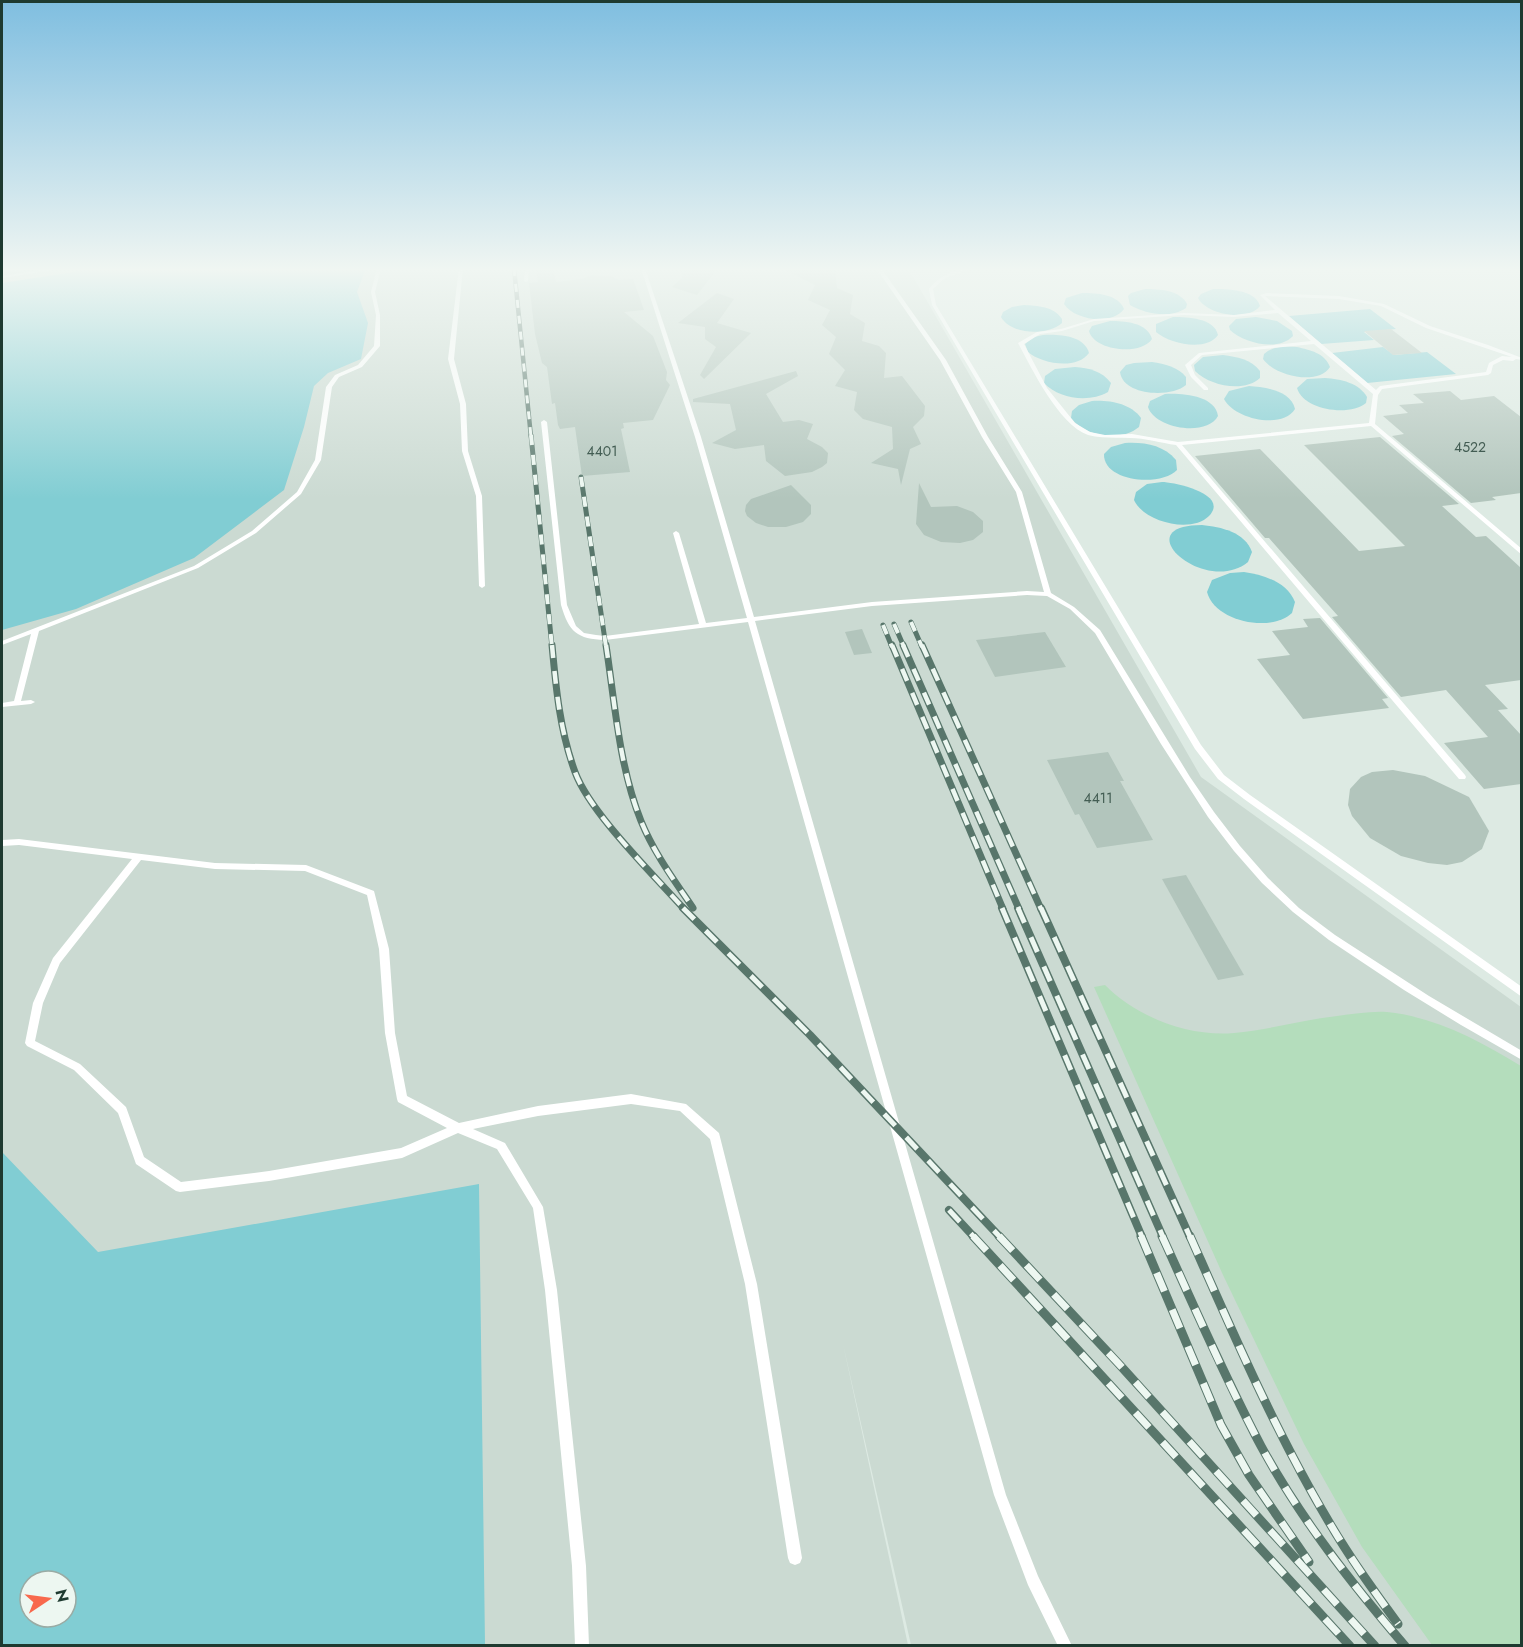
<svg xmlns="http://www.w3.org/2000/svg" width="1523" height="1647" font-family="Jost,sans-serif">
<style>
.built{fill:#cbdad2;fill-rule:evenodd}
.green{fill:#b4ddbc}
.water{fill:#81cdd3;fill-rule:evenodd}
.building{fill:#b2c5bc}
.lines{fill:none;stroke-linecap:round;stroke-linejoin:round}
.service{fill:#fff;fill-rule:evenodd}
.rail-far4-casing{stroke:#58766b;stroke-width:4.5}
.rail-far3-casing{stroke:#58766b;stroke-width:5}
.rail-far2-casing{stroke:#58766b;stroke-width:7}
.rail-far1-casing{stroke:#58766b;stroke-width:8}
.rail-casing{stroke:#58766b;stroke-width:9}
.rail-far4{stroke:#edf7f1;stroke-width:3;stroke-dasharray:8;stroke-linecap:butt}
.rail-far3{stroke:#edf7f1;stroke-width:4;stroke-dasharray:10;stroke-linecap:butt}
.rail-far2{stroke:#edf7f1;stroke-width:4.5;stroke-dasharray:13;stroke-linecap:butt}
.rail-far1{stroke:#edf7f1;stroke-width:5;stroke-dasharray:16;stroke-linecap:butt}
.rail{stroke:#edf7f1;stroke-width:7;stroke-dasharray:20;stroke-linecap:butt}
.labels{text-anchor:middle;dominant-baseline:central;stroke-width:4.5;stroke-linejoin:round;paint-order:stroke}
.number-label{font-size:14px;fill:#435d53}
</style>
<rect width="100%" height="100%" fill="#ddeae3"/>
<path class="built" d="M 2,268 L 908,268 L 1201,777 L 1521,1007 L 1521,1645 L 911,1645 L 843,1344 L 908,1645 L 2,1646 ZM 30,1581 L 66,1581 L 66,1617 L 30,1617 Z"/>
<path class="green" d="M 1105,985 C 1137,1017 1188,1037 1234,1033 C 1268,1030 1303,1020 1337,1016 C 1353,1014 1371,1011 1387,1012 C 1436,1017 1480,1041 1521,1066 L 1521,1645 L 1432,1645 L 1362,1547 L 1304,1444 L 1223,1275 L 1094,987 Z"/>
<g class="water">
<polygon points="100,268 366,268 357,292 368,323 361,359 328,373 314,386 304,427 284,490 194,558 76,609 2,630 2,283"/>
<path d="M 1145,289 C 1159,289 1180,290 1187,304 L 1186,308 C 1170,319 1146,314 1130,305 L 1128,296 L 1131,293 Z"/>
<path d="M 1213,289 C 1227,289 1255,289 1260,306 C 1248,322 1207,315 1198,298 L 1201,294 Z"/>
<path d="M 1082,293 C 1097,293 1118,294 1124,309 C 1112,326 1074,320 1064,304 L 1066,298 Z"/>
<path d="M 1024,305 C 1037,306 1054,306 1062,319 L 1062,323 C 1048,336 1011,335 1001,317 L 1003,312 L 1012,307 Z"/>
<polygon points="1370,309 1396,329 1364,332 1374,340 1321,344 1289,316"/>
<path d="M 1173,317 C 1188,317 1214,318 1218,335 C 1206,352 1170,344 1156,332 L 1156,324 Z"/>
<path d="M 1256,317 L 1277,321 L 1292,331 L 1293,336 C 1278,352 1244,343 1230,330 L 1229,326 L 1236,319 Z"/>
<path d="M 1110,321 C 1124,321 1147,322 1152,339 C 1141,356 1094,351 1089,331 L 1092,326 Z"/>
<path d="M 1043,335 C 1058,334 1084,335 1089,353 C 1077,370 1042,364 1028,352 L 1025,344 L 1034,337 Z"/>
<path d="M 1297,347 C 1310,350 1325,353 1330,367 C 1318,386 1275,376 1263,359 L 1264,354 C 1273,346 1285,346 1297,347 Z"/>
<polygon points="1383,347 1394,355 1427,352 1456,374 1367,383 1332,353"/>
<path d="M 1223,355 C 1237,357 1251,359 1260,371 L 1260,378 C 1244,393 1210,386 1195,371 L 1194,365 L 1203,357 Z"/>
<path d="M 1152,362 C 1165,364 1178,367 1186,377 L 1186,385 C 1171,398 1123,396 1120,372 L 1126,365 L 1134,363 Z"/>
<path d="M 1075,367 C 1089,368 1102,371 1111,383 L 1108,392 C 1089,403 1059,399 1044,383 L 1045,376 L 1055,369 Z"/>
<path d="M 1325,378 C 1341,379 1359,383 1367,397 L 1366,403 C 1349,417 1303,410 1297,388 L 1307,379 Z"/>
<path d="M 1249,386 C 1264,387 1291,390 1295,409 C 1282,430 1234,419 1224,399 L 1229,391 Z"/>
<path d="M 1165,394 C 1181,393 1215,395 1218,416 C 1207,437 1155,429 1148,407 L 1150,401 Z"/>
<path d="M 1092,401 C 1109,400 1130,403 1141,418 L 1139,427 C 1121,442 1085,437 1071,418 L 1072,411 L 1079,405 Z"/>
<path d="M 1125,443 C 1145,442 1163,445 1176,460 L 1177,470 C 1161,487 1103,482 1104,454 L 1111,447 Z"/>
<path d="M 1162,482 C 1174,482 1230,494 1209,516 C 1191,534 1144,522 1134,500 L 1136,492 L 1147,484 Z"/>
<path d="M 1202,525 C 1221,527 1245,532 1252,552 L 1248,562 C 1205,597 1124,525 1202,525 Z"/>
<path d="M 1244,572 C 1264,575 1287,582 1295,602 L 1292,613 C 1271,633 1215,622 1207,592 L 1212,580 L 1230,573 Z"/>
<path d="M 2,1152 L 98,1252 L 479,1184 L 485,1645 L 2,1645 ZM 30,1581 L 66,1581 L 66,1617 L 30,1617 Z"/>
</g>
<g class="building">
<polygon points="553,268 556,282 582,279 592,275 611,276 619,280 633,279 644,310 624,312 653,336 667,372 666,380 670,385 653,420 623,423 624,428 621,429 630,472 582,476 575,427 560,429 558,425 555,403 552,404 547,367 542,363 535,334 529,283 538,282 536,270"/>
<polygon points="681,268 718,268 697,295 672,287 682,278"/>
<polygon points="781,268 835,268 837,288 853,295 850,314 865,323 862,341 879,346 886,353 884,378 902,376 925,406 924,416 913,427 921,444 910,449 901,485 898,469 871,463 893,449 892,427 863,419 854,410 857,392 835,386 845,370 829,354 836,337 822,325 830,310 808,300 815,285"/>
<polygon points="717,293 734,299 717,323 751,333 704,379 700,375 716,347 705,339 705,327 678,323"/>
<polygon points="1391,329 1422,353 1393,355 1364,331"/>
<polygon points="796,371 798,376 766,394 783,422 799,420 813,424 807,439 822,447 828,453 827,463 822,467 812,472 785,476 766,461 764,445 735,449 712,443 736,430 730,404 693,402 693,399"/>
<polygon points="1450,391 1461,400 1494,396 1521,417 1521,493 1492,497 1496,500 1471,503 1392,436 1404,434 1383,416 1408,413 1399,405 1424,403 1413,394"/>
<polygon points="1380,437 1459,504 1442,506 1476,537 1486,536 1521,568 1521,680 1485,685 1508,709 1498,710 1521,735 1521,784 1484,789 1444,743 1488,737 1446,690 1401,697 1332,617 1338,616 1269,538 1265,538 1195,456 1260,449 1359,551 1405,546 1304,445"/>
<polygon points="919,483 931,507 957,506 973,512 983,521 983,532 973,540 960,543 941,542 924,535 916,524"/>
<polygon points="791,485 811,505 811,514 803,522 786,527 768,527 756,523 747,516 745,511 746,505 751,499"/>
<polygon points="1320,618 1388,698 1382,699 1389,708 1303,719 1257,659 1290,655 1272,631 1308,627 1303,619"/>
<polygon points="862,629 872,653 854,655 845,632"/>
<polygon points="1045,632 1066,667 995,677 976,640"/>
<polygon points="1108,752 1124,781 1120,781 1153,840 1097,848 1079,814 1075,815 1047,760"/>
<polygon points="1393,770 1425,776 1469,797 1489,831 1482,849 1462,862 1447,865 1428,863 1401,856 1370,838 1352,816 1348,805 1350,789 1361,777 1372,772"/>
<polygon points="1186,875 1244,975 1218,980 1162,879"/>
</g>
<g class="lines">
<g class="service">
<polygon points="52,268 67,268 2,278 2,276"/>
<polygon points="377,268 381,268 375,292 380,315 380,346 362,367 339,377 332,387 321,460 301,494 256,533 198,568 39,631 21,701 31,700 35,702 31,704 2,707 2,703 14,701 31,634 2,645 2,641 194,566 252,531 297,492 315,460 326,387 335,375 358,365 374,346 376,315 371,292"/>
<polygon points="459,268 463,268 454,359 466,404 468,451 482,496 485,586 482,588 479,586 476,496 462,451 460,404 448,359"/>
<polygon points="525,268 529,268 528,281 526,282 524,281"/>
<path d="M 641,268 L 645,268 L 701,437 L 754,617 L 872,602 L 1027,591 L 1044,592 L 1016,492 L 982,437 L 940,360 L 876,268 L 881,268 L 946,360 L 988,437 L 1022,492 L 1051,593 L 1074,607 L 1100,630 L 1190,777 L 1214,812 L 1240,846 L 1268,878 L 1299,908 L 1335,935 L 1429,996 L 1522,1051 L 1522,1060 L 1461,1025 L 1404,990 L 1329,940 L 1293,912 L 1262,883 L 1234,851 L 1208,817 L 1161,744 L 1095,633 L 1070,609 L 1047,596 L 1027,595 L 872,606 L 755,621 L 1006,1495 L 1038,1576 L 1072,1646 L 1058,1646 L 1028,1585 L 994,1495 L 748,622 L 605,640 C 577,639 569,632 561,605 L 541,422 L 544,420 L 547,422 L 567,605 L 576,626 L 584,633 L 596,635 L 605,636 L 699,624 L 673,533 L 676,531 L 679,533 L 706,623 L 747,618 L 695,437 Z"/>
<path d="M 964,268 L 973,268 L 945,278 L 933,289 L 936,305 L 1201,745 L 1224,775 L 1250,795 L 1522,987 L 1522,997 L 1244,799 L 1218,779 L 1195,749 L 932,305 L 929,289 C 938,277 950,272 964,268 Z"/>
<polygon points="19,269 21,269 21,271 2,272 2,270"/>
<path d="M 1267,293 L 1339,296 L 1384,304 L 1430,326 L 1488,345 L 1522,358 L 1522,360 L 1516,359 L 1513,361 L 1503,360 L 1493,365 L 1491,373 L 1488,375 L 1382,389 L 1378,395 L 1375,424 L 1522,549 L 1522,555 L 1371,426 L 1182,445 L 1465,775 L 1466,777 L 1465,779 L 1459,779 L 1176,445 C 1161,443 1145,438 1130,438 C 1115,437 1102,439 1088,435 C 1059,425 1032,369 1018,343 L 1037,332 L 1061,329 L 1094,319 L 1184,313 L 1234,315 L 1275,310 L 1260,295 ZM 1265,296 L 1339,299 L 1381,306 L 1426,328 L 1512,357 L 1502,356 L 1489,363 L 1486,372 L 1380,386 L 1376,390 ZM 1278,313 L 1311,341 L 1199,353 L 1185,365 L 1191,377 L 1204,390 L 1208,390 L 1208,388 L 1195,375 L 1191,365 L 1202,355 L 1314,344 L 1373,394 L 1369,423 L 1178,442 L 1132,434 L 1105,435 L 1090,432 L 1075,423 L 1047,388 L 1024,344 L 1040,334 L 1062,331 L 1094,321 L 1184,315 L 1234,317 Z"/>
<path d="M 19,839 L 215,863 L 306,865 L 374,891 L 389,949 L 395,1033 L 407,1096 L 459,1123 L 538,1106 L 631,1094 L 686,1104 L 719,1133 L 757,1284 L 802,1558 L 800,1563 L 795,1565 L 790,1563 L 788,1558 L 745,1284 L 710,1139 L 680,1111 L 631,1104 L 538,1116 L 473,1129 L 505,1143 L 543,1207 L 557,1290 L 586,1566 L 589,1646 L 575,1646 L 572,1566 L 545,1290 L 533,1208 L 497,1149 L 458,1133 L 402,1158 L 269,1181 L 180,1192 L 176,1191 L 136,1164 L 118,1113 L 74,1070 L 27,1046 L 25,1043 L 33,1003 L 53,958 L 132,859 L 19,845 L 2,846 L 2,840 ZM 141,860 L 215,869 L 305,871 L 367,895 L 379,949 L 385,1033 L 397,1099 L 398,1102 L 447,1128 L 401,1148 L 269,1171 L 181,1182 L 144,1157 L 126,1107 L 80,1064 L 35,1041 L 43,1003 L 60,963 Z"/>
</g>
<g class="rail-far4-casing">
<polyline id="rail-far4" points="514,268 531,437"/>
</g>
<g class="rail-far3-casing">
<g id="rail-far3">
<polyline points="531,435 552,647"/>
<polyline points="581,477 606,647"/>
<polyline points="911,622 922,647"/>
<polyline points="894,624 904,647"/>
<polyline points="883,625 892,647"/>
</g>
</g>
<g class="rail-far2-casing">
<g id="rail-far2">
<path d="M 552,645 C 556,689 560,731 575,772 C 590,813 654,875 684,909"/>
<path d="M 606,645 C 615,704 619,766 641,821 C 654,853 674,880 693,908"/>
<polyline points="892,645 1003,909"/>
<polyline points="903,645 1019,909"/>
<polyline points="922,645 1041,909"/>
</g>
</g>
<g class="rail-far1-casing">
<g id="rail-far1">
<polyline points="683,908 810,1035 1000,1237"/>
<polyline points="1002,908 1142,1237"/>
<polyline points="1018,908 1163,1237"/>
<polyline points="1041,908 1190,1237"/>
<polyline points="949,1210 974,1237"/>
</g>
</g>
<g class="rail-casing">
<g id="rail">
<polyline points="973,1236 1350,1646"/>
<polyline points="999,1236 1118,1363 1375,1646"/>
<polyline points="1141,1236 1221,1425 1249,1475 1309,1562"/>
<path d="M 1162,1236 C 1194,1306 1225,1378 1261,1446 C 1300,1518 1352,1584 1405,1646"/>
<path d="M 1190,1236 C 1233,1333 1275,1431 1329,1522 C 1350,1558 1374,1591 1398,1624"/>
</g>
</g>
<use href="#rail-far4" class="rail-far4"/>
<use href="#rail-far3" class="rail-far3"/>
<use href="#rail-far2" class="rail-far2"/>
<use href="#rail-far1" class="rail-far1"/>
<use href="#rail" class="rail"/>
</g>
<linearGradient id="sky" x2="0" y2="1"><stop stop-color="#7fbee0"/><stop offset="0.54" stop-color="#f0f6f2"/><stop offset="1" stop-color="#f0f6f2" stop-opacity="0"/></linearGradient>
<rect width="1523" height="499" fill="url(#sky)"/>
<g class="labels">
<g class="number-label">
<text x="1470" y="447">4522</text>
<text x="602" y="451">4401</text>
<text x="1098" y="798">4411</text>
</g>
</g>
<rect width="1523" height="1647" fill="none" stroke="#1e3a30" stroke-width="6"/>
<g transform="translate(48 1599) rotate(77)"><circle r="28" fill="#edf7f1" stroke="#9aaba4" stroke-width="1.5"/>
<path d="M0-4.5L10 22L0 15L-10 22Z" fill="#f8694d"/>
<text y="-9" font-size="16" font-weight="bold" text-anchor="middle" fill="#1e3a30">N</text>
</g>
</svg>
